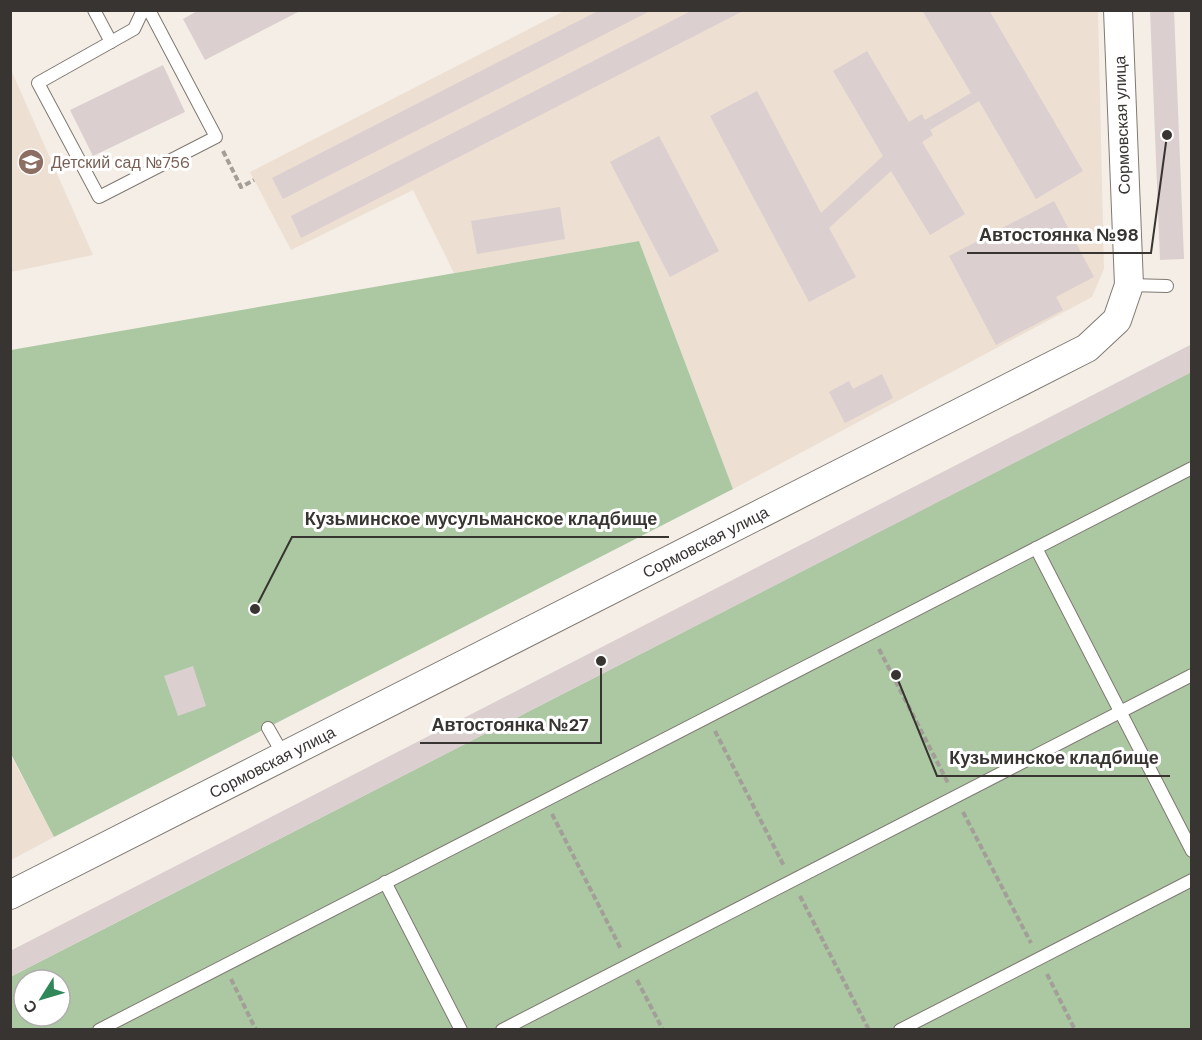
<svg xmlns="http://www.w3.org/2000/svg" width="1202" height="1040" font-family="'DM Sans',sans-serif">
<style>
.built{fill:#eddfd2}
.green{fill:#abc8a2;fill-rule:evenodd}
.building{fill:#dbcfcf}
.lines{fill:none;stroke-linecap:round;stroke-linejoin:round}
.service-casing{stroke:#7f7972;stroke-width:14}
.tertiary-casing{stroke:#7f7972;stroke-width:30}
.path{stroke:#a39e98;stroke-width:4;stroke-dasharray:6 3;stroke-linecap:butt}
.service{stroke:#fff;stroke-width:12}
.tertiary{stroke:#fff;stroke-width:28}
.labels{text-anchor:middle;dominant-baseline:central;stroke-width:6;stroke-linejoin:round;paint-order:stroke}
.street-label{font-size:16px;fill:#373431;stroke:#fff}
.education-label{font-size:16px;fill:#785e54;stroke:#fff;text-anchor:start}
.leader{fill:none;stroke:#373431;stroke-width:2}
.callout-dot{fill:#373431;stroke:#fff;stroke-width:2}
.callout-label{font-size:18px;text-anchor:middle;font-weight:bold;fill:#373431;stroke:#fff;stroke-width:6;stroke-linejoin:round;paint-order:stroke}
</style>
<rect width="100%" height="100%" fill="#f5eee6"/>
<g class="built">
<polygon points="564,11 1098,11 1104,269 1092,297 733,489 639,241 454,273 413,190 291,250 250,172"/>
<polygon points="10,70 11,70 93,255 11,272"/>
<polygon points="10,754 54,837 11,860 10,860"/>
</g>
<g class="green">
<polygon points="639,241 733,489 54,837 11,754 11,350"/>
<path d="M 1191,372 L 1191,1029 L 11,1030 L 10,977 ZM 24,980 L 60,980 L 60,1016 L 24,1016 Z"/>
</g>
<g class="building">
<polygon points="199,10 302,10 205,60 183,19"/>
<polygon points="600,10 652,10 283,199 272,178"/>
<polygon points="693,10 745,10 301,238 291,216"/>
<polygon points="922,10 989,10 1083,171 1036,199 979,101 930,130 933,135 922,142 965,214 930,235 891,171 829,228 856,277 809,302 710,116 757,91 821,213 883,156 833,71 867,51 909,122 922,114 925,120 971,93"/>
<polygon points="1150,10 1174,10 1184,259 1160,260"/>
<polygon points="163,65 185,112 93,156 70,110"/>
<polygon points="659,136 719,251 670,277 610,162"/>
<polygon points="1054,201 1094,277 1056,297 1063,310 996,345 949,256"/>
<polygon points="560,207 565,239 477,254 471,221"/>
<polygon points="1192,344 1192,372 10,977 10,951"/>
<polygon points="882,374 893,398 845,423 829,392 849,381 853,389"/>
<polygon points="193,666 206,706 178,716 164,676"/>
</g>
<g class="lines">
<g class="service-casing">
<g id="service">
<polyline points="94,10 111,42"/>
<polyline points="143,10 134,29 38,83 99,197 216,137 149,10"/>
<polyline points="1129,285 1167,286"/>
<polyline points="1036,548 1192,851"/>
<polyline points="268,728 284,756"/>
<polyline points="385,882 461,1030"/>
<polyline points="99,1030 1192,468"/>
<polyline points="502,1030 1192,675"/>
<polyline points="900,1030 1192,880"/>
</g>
</g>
<g class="tertiary-casing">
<g id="tertiary">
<path id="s1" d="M 10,895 L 1087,348 L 1117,320 L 1129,285 L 1118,10"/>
</g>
</g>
<g class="path">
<polyline points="223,151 241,187 254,180"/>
<polyline points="879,649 948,783"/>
<polyline points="715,731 784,866"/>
<polyline points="963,812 1031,943"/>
<polyline points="552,814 621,949"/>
<polyline points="800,896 869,1030"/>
<polyline points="1047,974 1075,1030"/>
<polyline points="231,979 256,1030"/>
<polyline points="637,980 663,1030"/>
</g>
<use href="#service" class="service"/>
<use href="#tertiary" class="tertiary"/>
</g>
<defs>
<g id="school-disc" transform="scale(1.35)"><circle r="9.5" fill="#8d6e63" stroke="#fff"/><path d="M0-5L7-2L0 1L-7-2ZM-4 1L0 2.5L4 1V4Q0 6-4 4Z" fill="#fff"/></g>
</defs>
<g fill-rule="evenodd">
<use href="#school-disc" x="31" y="162"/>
</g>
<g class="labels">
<g class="street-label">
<text transform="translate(1122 125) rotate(-92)">Сормовская улица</text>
<text stroke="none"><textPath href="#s1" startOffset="780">Сормовская улица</textPath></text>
<text stroke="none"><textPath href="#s1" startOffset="294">Сормовская улица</textPath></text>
</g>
<g class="education-label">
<text x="51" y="162">Детский сад №756</text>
</g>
</g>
<path class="leader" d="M1167 135L1151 253H967M255 609L292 537H669M601 661L601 743H420M896 675L937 776H1170"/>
<g class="callout-dot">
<circle cx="1167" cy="135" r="6"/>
<circle cx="255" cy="609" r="6"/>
<circle cx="601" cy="661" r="6"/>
<circle cx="896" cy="675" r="6"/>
</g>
<g class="callout-label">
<text x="1059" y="241">Автостоянка №98</text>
<text x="481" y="525">Кузьминское мусульманское кладбище</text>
<text x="510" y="731">Автостоянка №27</text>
<text x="1054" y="764">Кузьминское кладбище</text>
</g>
<rect width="1202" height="1040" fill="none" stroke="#373431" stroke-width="24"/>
<g transform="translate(42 998) rotate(233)"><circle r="28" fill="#ffffff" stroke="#afaead" stroke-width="1.5"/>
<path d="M0-4.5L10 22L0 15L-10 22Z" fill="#30875a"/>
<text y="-9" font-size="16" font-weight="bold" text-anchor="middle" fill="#373431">С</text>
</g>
</svg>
